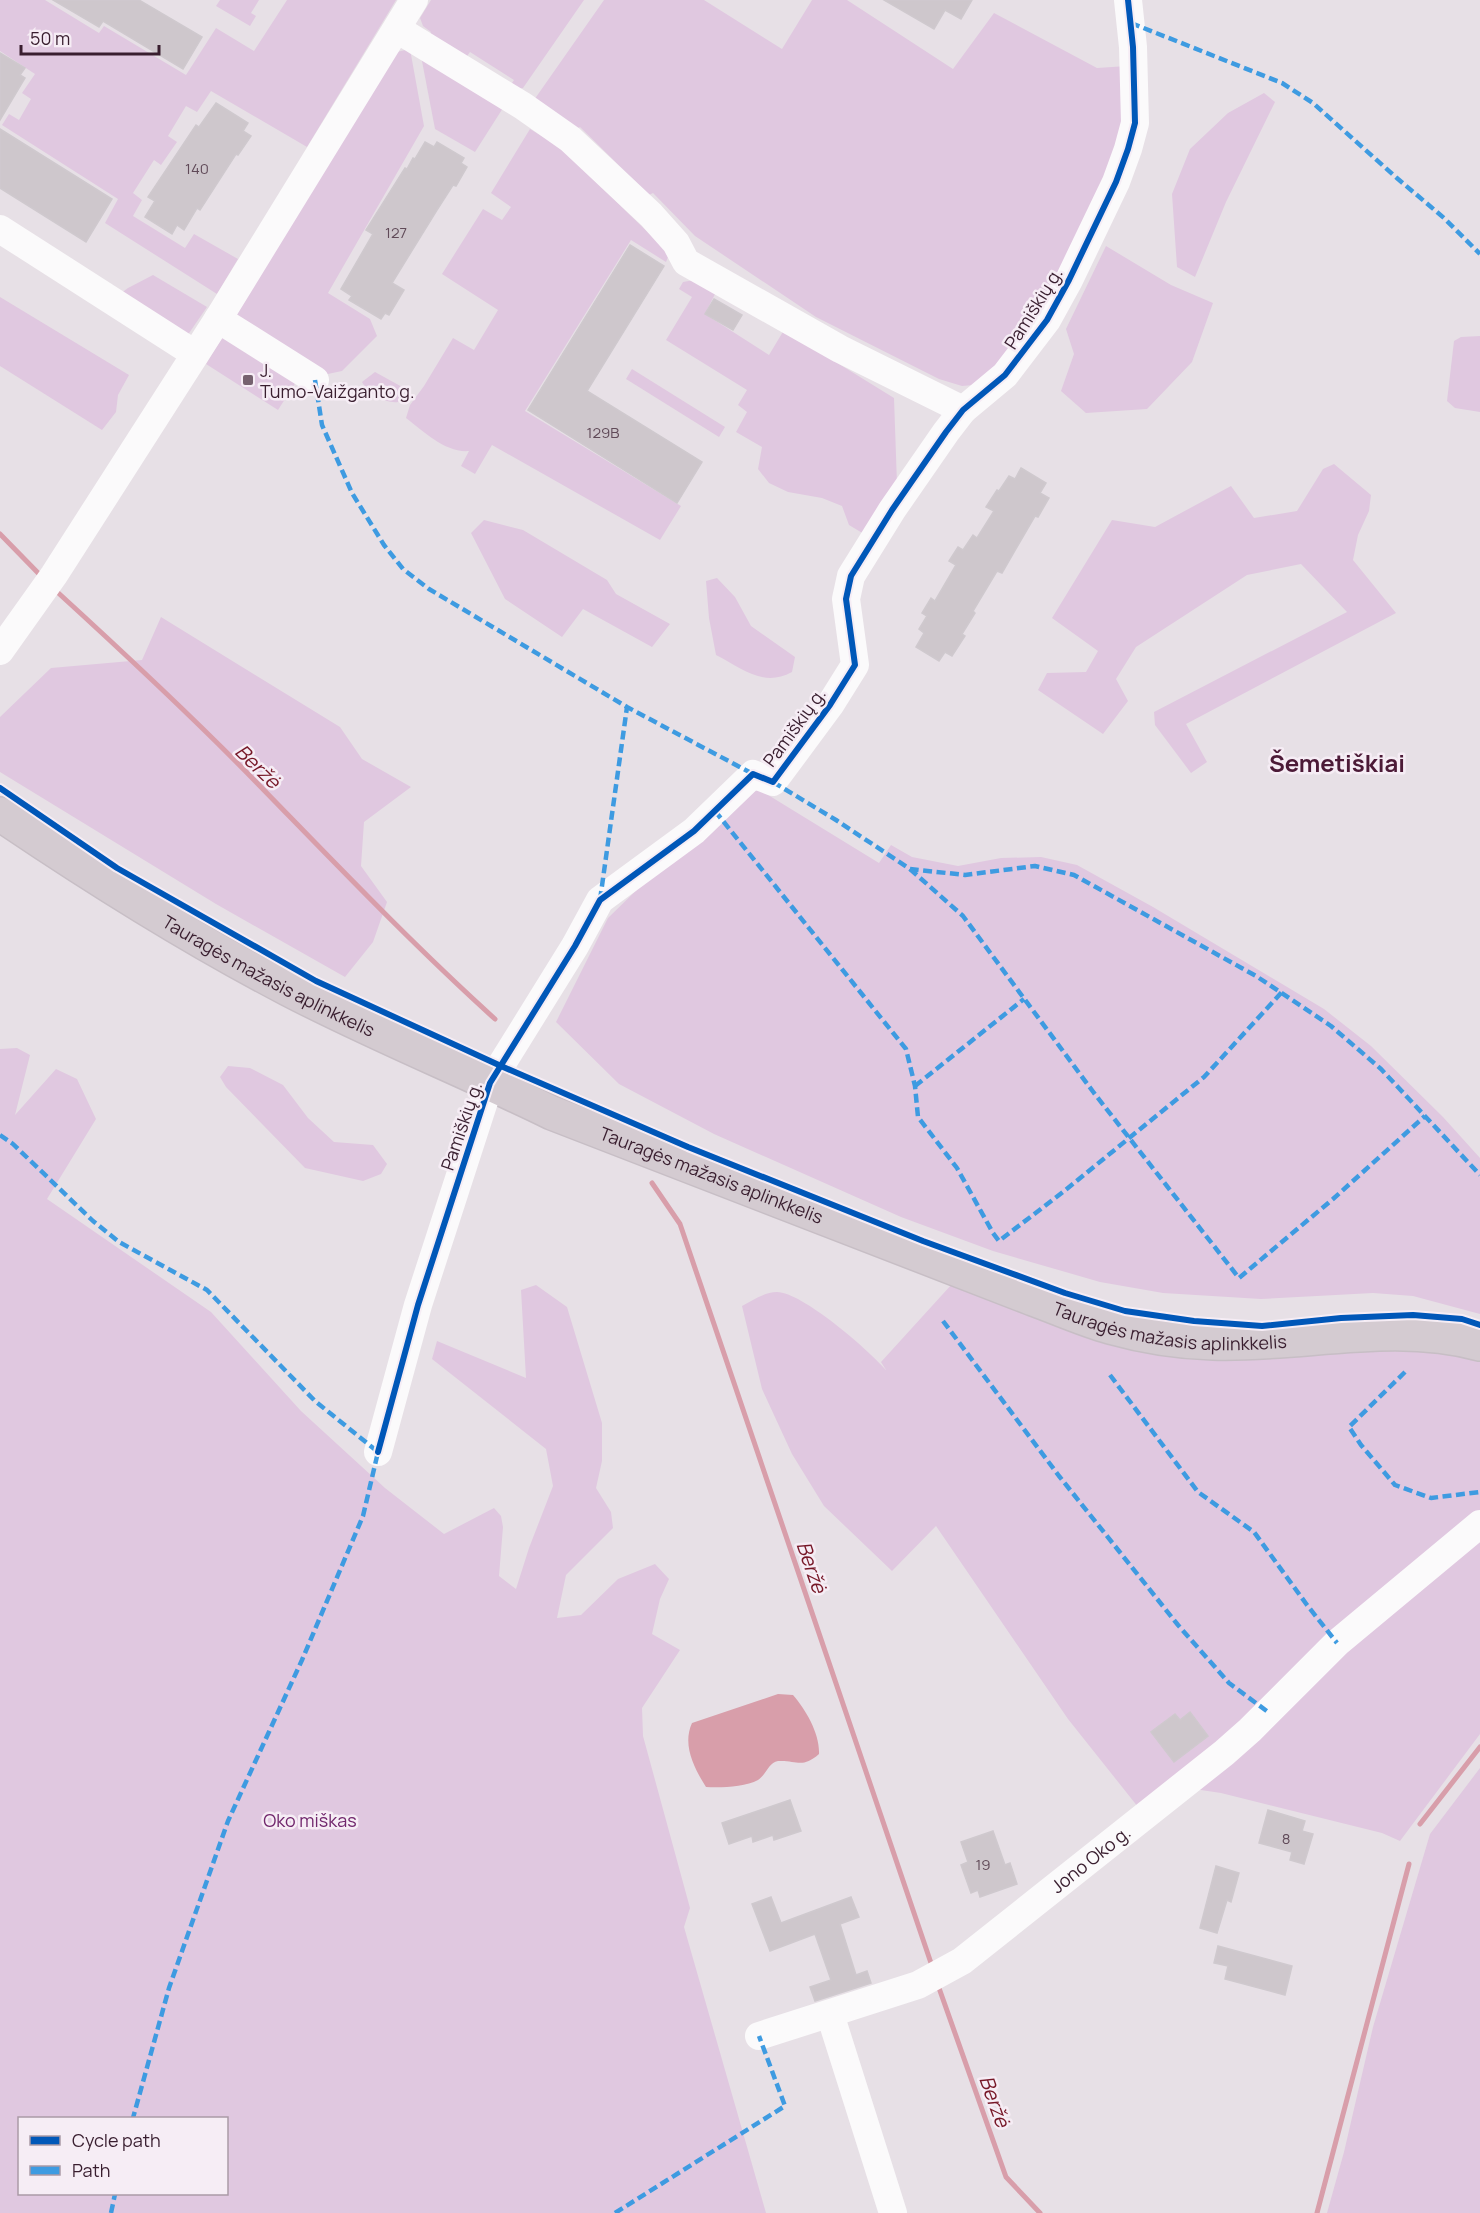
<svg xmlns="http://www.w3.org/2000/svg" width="1480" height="2213" font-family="Manrope,sans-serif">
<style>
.green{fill:#e0c8e0;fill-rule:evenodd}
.water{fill:#d89eaa}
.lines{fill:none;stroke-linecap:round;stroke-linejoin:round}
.stream{stroke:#d89eaa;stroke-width:5}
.building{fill:#cec7cc;stroke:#cfc9ce;stroke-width:1.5}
.major-casing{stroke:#c7bec5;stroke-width:36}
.minor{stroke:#fbfafb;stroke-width:28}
.major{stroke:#d4cbd1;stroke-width:33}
.quiet{stroke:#3e9be1;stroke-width:4.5;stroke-dasharray:9 4.5;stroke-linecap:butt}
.cycleway-casing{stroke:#f6edf5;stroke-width:10}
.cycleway{stroke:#0057b8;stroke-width:6}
.poi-dot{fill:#76626f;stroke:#f6edf5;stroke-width:2}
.labels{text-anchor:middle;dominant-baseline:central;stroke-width:5;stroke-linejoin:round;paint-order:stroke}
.number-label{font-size:15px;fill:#604a58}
.street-label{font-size:18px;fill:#391e2f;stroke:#f6edf5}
.poi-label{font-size:18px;fill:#391e2f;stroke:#f6edf5;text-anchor:start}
.park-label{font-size:18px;fill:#71276d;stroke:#f6edf5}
.water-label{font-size:20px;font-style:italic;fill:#761727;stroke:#f6edf5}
.district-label{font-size:24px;font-weight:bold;fill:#4c1a37;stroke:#f6edf5}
</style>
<rect width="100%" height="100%" fill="#e7e0e6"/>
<g class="green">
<polygon points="0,0 45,0 99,33 104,26 186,75 216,28 254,51 287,0 396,0 307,147 211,91 197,112 186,106 168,136 177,142 161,165 154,160 133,193 142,200 133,216 185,248 194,234 238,259 217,294 105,223 118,199 2,125 9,114 19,120 31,99 22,93 35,74 0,51"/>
<polygon points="220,0 259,0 251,13 256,16 250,26 216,6"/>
<polygon points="431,0 584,0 523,88 515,90 510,86 514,80 470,52 465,59 429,37 431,32 423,26 420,18"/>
<polygon points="604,0 704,0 782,49 812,0 847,0 953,69 994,13 1097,68 1127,66 1128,134 1072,267 984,384 962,386 939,379 816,317 695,236 653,193 649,195 580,127 572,132 534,100"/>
<polygon points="410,49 424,126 328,293 370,319 377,336 342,371 323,375 236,316 392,53"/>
<polygon points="421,56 503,108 475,152 435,129"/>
<polygon points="1264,93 1275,102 1226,202 1195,277 1177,267 1172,194 1190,149 1228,113"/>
<path d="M 530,129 L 560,147 L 664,248 L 668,257 L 666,262 L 631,240 L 525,411 L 681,506 L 660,540 L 492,445 L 475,474 L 461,466 L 469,451 C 446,453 424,432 406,418 L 410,405 L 424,386 L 453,338 L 474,350 L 498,310 L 442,274 L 483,209 L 502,220 L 511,207 L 491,193 Z"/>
<polygon points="1106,246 1171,285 1213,303 1192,362 1147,409 1086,413 1061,391 1074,354 1066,329"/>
<polygon points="153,275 207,307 185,339 116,297 128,288"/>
<polygon points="694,280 716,292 705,314 769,355 784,330 894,398 897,484 864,534 849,525 842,506 822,498 788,492 769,483 758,469 762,447 736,432 747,412 738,405 747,390 666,340 692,297 679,289 683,282"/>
<polygon points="0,297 129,375 118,395 116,412 102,430 0,366"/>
<polygon points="223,336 296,382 278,410 206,364"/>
<polygon points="1480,336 1480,412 1455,408 1447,401 1454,341 1461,337"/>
<polygon points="632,369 725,427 719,437 626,379"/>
<path d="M 375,372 L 404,388 L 404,392 L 398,402 C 386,404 368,393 362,382 Z"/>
<polygon points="1334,464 1371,495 1369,511 1358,535 1353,560 1396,613 1186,724 1207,762 1191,773 1155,725 1154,712 1347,612 1301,564 1247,575 1136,647 1116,679 1128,701 1103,734 1038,690 1047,673 1086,672 1098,651 1052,618 1112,520 1155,527 1231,486 1254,518 1297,511 1323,469"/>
<polygon points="484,520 523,530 607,580 616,594 670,624 652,647 583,609 562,637 505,599 471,533"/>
<path d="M 717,578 L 735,597 L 751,626 L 795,657 L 792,672 C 763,688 742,668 716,655 L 709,618 L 706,581 Z"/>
<polygon points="161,617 340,727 362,759 411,787 364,822 361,866 387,902 373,942 345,977 216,904 0,772 0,717 51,668 142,660"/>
<polygon points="760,790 879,863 891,845 912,857 958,866 1001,858 1041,857 1077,865 1153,907 1324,1009 1371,1046 1443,1117 1480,1158 1480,1314 1413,1296 1373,1293 1261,1299 1163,1293 1100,1282 993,1251 901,1217 714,1134 619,1084 556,1022 608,918 652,875 747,793"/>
<path d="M 17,1048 L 30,1055 L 15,1115 L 56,1069 L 77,1079 L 96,1119 L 47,1199 L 211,1312 L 301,1411 L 385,1488 L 444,1534 L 494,1508 L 501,1516 L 503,1527 L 499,1576 L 516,1589 L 529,1548 L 553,1486 L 546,1449 L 432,1359 L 437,1341 L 526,1378 L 521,1290 L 536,1285 L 567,1307 L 602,1423 L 602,1461 L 596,1488 L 611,1512 L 613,1528 L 566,1575 L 557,1618 L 581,1615 L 618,1579 L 655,1564 L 669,1579 L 660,1599 L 652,1634 L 680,1650 L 642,1708 L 643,1736 L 690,1908 L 684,1927 L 766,2213 L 0,2213 L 0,1049 ZM 226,2118 L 226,2194 L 20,2194 L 20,2118 Z"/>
<polygon points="228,1066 250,1068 283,1085 308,1118 334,1142 373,1145 387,1164 381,1174 363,1181 305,1168 226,1087 220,1077"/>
<path d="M 952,1284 L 1036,1316 L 1396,1346 L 1480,1358 L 1480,1734 L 1400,1841 L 1382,1833 L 1221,1793 L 1174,1786 L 1142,1812 L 1068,1719 L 936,1526 L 892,1571 L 824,1506 L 792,1454 L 762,1389 L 742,1306 C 752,1301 764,1292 777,1292 C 802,1292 869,1350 886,1370 L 881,1362 Z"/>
<polygon points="1480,1768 1480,2213 1327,2213 1344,2152 1373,2027 1430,1834"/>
</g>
<path class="water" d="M 778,1694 L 793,1695 C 806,1710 820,1734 819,1754 C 802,1769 797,1760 778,1761 C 769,1762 766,1775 758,1780 C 745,1787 720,1788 706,1787 C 694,1768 682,1745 692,1723 Z"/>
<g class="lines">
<g class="stream">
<polyline points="0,534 43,578"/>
<path d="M 54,589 C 123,652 192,716 257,783 C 335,863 412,944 495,1019"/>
<polyline points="652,1183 680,1224 932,1966"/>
<polyline points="1420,1824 1480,1747"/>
<polyline points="939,1988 1006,2177 1040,2213"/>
<polyline points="1317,2213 1409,1864"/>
</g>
</g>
<g class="building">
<polygon points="53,0 139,0 202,37 183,69 103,21 99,27"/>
<polygon points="884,0 972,0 961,19 945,10 934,29"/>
<polygon points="0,53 25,68 20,75 25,78 0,120"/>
<polygon points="216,103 248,123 243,131 251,136 238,155 236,154 200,210 197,208 184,230 177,225 172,234 145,217 155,201 148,197 196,125 199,127"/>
<polygon points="0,129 112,199 86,242 0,188"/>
<polygon points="425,142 434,147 437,142 464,158 461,163 467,167 456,186 453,185 437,210 392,283 404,290 389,315 385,313 381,319 349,300 352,296 341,289 373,234 366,230 405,168 407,169 413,158 415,159"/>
<polygon points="630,245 664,266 587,391 702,462 677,503 528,410"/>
<polygon points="714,299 742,315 733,330 705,314"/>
<polygon points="1021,468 1046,483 1040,493 1049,498 1038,517 1035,516 1002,573 997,571 973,611 975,613 962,634 965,636 952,656 945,652 939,661 916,647 924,633 919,629 927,616 922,613 931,598 935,601 956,565 949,561 958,547 963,550 973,535 977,538 994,511 986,507 997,490 999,491 1009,476 1015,479"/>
<polygon points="1190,1712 1208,1736 1174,1762 1151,1732 1175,1714 1180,1720"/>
<polygon points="790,1800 801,1831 774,1840 773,1835 753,1842 752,1836 729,1844 722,1823"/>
<polygon points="1268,1810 1305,1821 1302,1831 1313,1834 1304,1864 1290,1860 1292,1852 1259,1843"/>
<polygon points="993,1831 1005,1865 1010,1863 1017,1884 980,1897 978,1890 971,1893 961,1865 968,1862 961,1842"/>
<polygon points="1216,1866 1239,1873 1231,1902 1227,1900 1217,1933 1200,1928"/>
<polygon points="771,1897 781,1923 851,1897 859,1917 840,1924 856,1975 867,1971 871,1983 815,2001 810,1987 831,1980 815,1934 770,1951 752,1904"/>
<polygon points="1218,1946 1292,1966 1285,1995 1225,1979 1228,1966 1214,1963"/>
</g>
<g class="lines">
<g class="major-casing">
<g id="major">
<path id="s2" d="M 0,814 C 93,877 188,937 288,989 C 374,1034 464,1070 552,1113 L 1033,1299 C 1058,1308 1084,1320 1110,1327 C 1142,1336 1180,1342 1213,1343 C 1303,1346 1391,1320 1480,1344"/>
</g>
</g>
<g class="minor">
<polyline points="397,29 523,106 570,139 651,215 676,243 686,262 840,349 963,410"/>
<polyline points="0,229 195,354"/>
<polyline points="218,319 315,380"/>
<polyline points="0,651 54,575 218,319 414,0"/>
<polyline points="378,1452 418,1305 490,1083 575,946 600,900 694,831 753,774 773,782 830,705 855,665 846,599 851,576 892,510 946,432 963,410 1005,375 1047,320 1069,280 1116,182 1128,149 1135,123 1133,47 1128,0"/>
<polyline points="830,2014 893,2213"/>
<path id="s1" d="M 759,2036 L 918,1985 L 962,1961 L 1224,1753 L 1250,1730 L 1337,1643 L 1480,1524"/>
</g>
<use href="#major" class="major"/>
<g class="quiet">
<polyline points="1131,23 1282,83 1313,103 1398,179 1444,218 1480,254"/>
<polyline points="315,380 322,425 352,493 384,545 403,569 429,589 627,707 753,774"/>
<polyline points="773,782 836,820 910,869 965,875 1035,866 1074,875 1256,976 1331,1026 1381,1069 1480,1175"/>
<polyline points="715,811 906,1049 915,1086 918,1117 957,1168 993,1233 999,1241 1063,1192 1204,1077 1282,992"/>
<polyline points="910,869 963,916 1094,1093 1239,1278 1333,1199 1425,1116"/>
<polyline points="600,900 627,707"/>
<polyline points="915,1086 1024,999"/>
<polyline points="0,1135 13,1144 93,1221 119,1242 207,1290 315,1401 378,1452 363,1516 302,1660 228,1821 169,1988 133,2118"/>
<polyline points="943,1321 1059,1476 1178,1625 1229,1683 1268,1712"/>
<polyline points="1405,1372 1349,1427 1361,1445 1395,1485 1431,1498 1480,1492"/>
<polyline points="1110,1375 1198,1492 1254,1532 1307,1605 1337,1643"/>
<polyline points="111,2213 115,2194"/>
<polyline points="615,2213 785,2106 759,2036"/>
</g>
<g class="cycleway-casing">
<g id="cycleway">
<polyline points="0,788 117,868 316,981 501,1066 688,1147 923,1241 1065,1293 1125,1311 1194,1321 1262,1326 1341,1318 1413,1315 1462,1319 1480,1325"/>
<polyline points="378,1452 418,1305 490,1083 575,946 600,900 694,831 753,774 773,782 830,705 855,665 846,599 851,576 892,510 946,432 963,410 1005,375 1047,320 1069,280 1116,182 1128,149 1135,123 1133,47 1128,0"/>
</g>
</g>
<use href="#cycleway" class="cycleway"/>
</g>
<rect class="poi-dot" x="242" y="374" width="12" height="12" rx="3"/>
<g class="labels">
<g class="number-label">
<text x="197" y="168">140</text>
<text x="396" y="232">127</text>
<text x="603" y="432">129B</text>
<text x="1286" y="1838">8</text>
<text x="983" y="1864">19</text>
</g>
<g class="street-label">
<text transform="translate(1033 308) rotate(-58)">Pamiškių g.</text>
<text transform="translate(794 727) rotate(-54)">Pamiškių g.</text>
<text stroke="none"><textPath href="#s2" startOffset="314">Tauragės mažasis aplinkkelis</textPath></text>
<text transform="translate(461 1126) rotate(-71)">Pamiškių g.</text>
<text stroke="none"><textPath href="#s2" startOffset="800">Tauragės mažasis aplinkkelis</textPath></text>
<text stroke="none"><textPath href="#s2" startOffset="1286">Tauragės mažasis aplinkkelis</textPath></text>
<text stroke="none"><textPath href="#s1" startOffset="381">Jono Oko g.</textPath></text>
</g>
<g class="poi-label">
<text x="260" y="370">J.<tspan x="260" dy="21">Tumo-Vaižganto g.</tspan></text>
</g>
<g class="park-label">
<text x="310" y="1820">Oko miškas</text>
</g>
<g class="water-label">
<text transform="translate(258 766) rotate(44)">Beržė</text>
<text transform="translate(812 1567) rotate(71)">Beržė</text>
<text transform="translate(995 2101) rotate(70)">Beržė</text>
</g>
<g class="district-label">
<text x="1337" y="762">Šemetiškiai</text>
</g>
</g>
<rect x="18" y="2117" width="210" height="78" fill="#f6edf5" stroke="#aa9aa6" stroke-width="1.5"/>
<rect x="30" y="2136" width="30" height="9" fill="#0057b8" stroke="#aa9aa6" stroke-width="1.5"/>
<text x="72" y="2147" font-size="18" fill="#391e2f">Cycle path</text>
<rect x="30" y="2166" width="30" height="9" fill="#3e9be1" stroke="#aa9aa6" stroke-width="1.5"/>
<text x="72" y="2177" font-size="18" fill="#391e2f">Path</text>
<path d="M21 45v9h138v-9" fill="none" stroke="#391e2f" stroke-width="3"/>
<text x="30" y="45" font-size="18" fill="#391e2f" stroke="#f6edf5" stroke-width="4.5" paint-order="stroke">50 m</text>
</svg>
